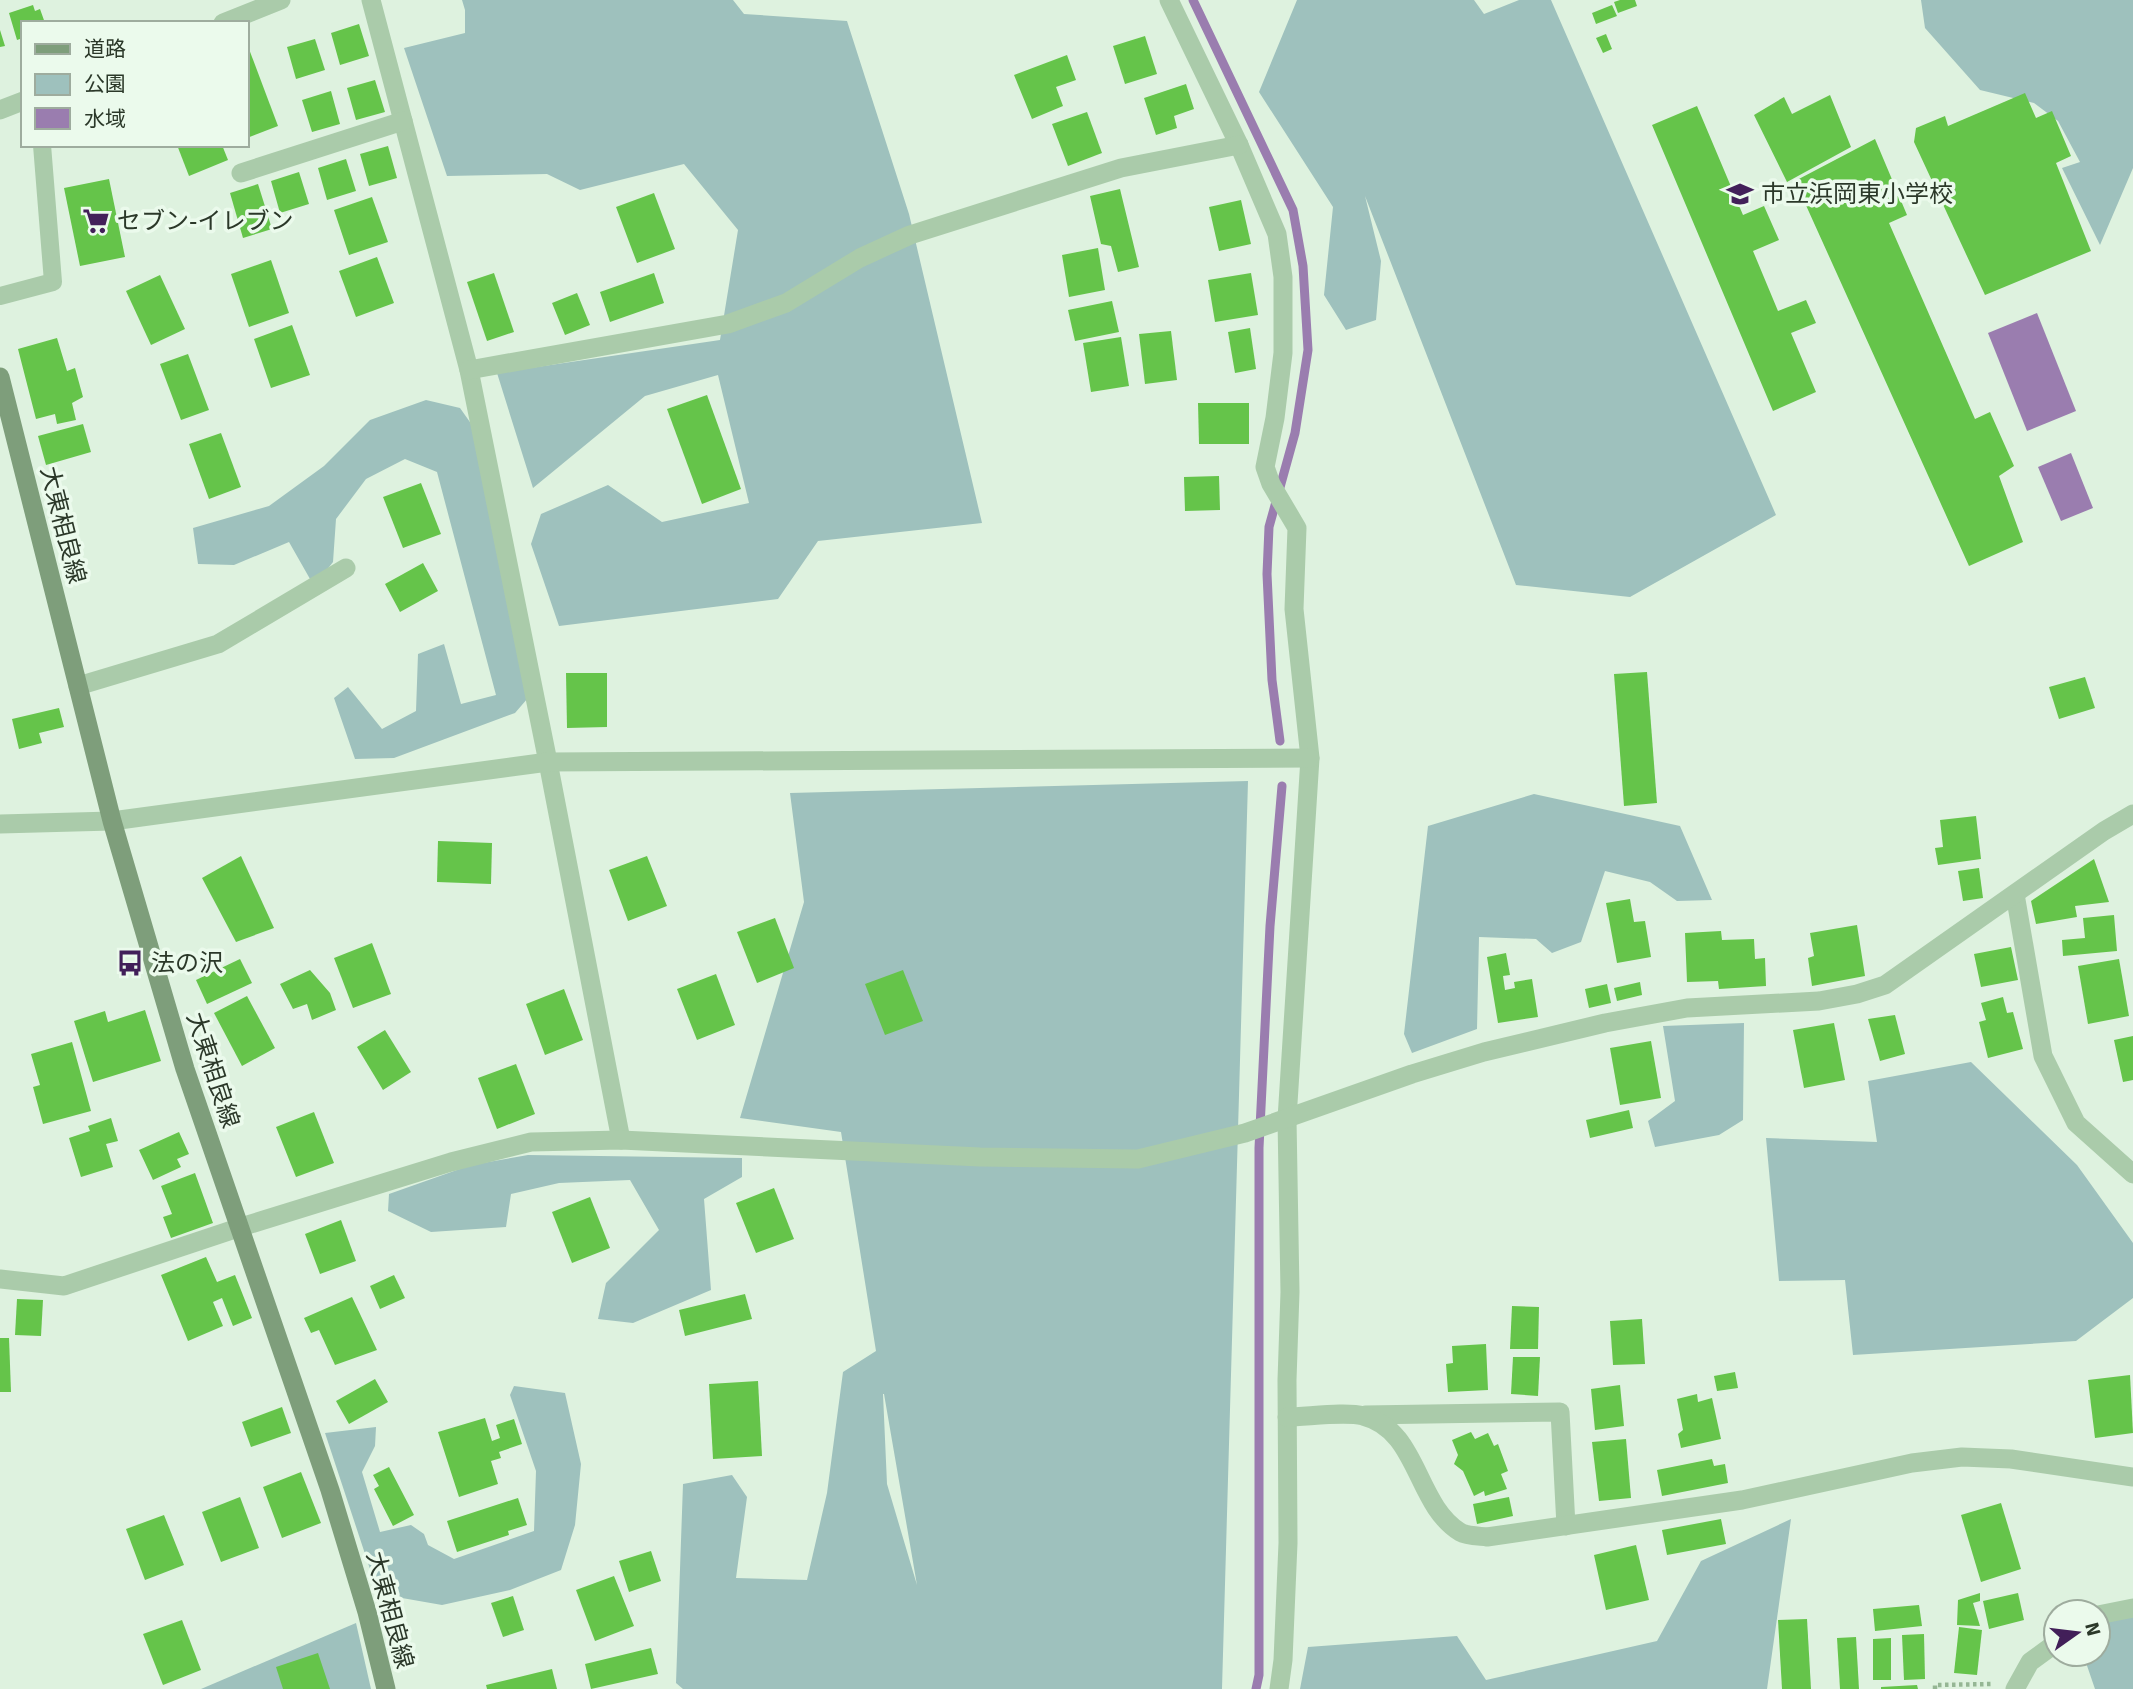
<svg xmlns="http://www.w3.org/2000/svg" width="2133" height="1689" font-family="Signika,'Noto Sans JP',sans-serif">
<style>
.green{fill:#9ec1bd;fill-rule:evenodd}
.water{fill:#9a7daf}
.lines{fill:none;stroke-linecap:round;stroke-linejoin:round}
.stream{stroke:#9a7daf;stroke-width:9}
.building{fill:#65c44a}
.path{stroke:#95b694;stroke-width:4.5;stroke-dasharray:3.5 3.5;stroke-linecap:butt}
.service{stroke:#aacbaa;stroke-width:18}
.minor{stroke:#aacbaa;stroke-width:19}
.tertiary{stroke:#aacbaa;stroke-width:19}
.secondary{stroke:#7e9e7b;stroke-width:19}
.labels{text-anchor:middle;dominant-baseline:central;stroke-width:7;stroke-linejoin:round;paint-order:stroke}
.poi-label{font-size:24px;fill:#2b3829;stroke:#ebfaec;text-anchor:start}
.street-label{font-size:24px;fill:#2b3829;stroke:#ebfaec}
</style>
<rect width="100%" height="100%" fill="#def2df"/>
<g class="green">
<polygon points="462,0 733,0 744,14 847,21 909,214 982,523 818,541 778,599 559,626 531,544 541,514 608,485 662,522 749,503 718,375 645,396 533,488 497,373 720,340 738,230 684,164 580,190 547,174 447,176 404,48 465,33 465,10"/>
<polygon points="1297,0 1474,0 1484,14 1519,0 1551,0 1776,515 1630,597 1516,585 1365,196 1381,261 1376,320 1346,330 1324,295 1333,207 1259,92"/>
<polygon points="1921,0 2133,0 2133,168 2100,245 2062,168 2080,162 2058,121 2034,103 1980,90 1925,28"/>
<polygon points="426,400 460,408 484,442 534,691 515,713 394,758 355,759 334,698 348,687 382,729 416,711 418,654 444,644 461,704 496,695 437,472 405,459 366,479 336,519 333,562 314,586 289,542 234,565 198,564 193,528 269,506 324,466 370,420"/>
<path d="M 1248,781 L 1222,1689 L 683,1689 L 676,1683 L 683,1484 L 732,1475 L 747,1497 L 736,1578 L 807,1580 L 827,1493 L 843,1372 L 876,1351 L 841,1132 L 740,1118 L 804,902 L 790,793 ZM 883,1394 L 884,1394 L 917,1585 L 887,1484 Z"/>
<polygon points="1534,794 1680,826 1712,900 1677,901 1650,882 1605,871 1581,942 1552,953 1536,939 1479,937 1477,1029 1412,1053 1404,1034 1428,826"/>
<polygon points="1744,1023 1743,1120 1719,1135 1655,1147 1648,1121 1675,1101 1663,1026"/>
<polygon points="1971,1062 2077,1165 2133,1243 2133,1298 2076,1341 1853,1355 1845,1280 1779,1281 1766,1138 1877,1142 1868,1081"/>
<polygon points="528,1155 742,1158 742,1177 704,1199 711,1290 633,1323 598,1319 606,1283 659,1230 630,1180 559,1183 511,1194 506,1227 431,1232 388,1211 389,1194 471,1165"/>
<polygon points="514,1386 565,1393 581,1464 575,1525 561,1570 510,1590 442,1605 402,1598 373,1578 325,1433 376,1427 375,1446 362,1472 380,1532 411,1525 424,1534 428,1545 454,1559 534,1531 536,1471 510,1395"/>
<polygon points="1791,1519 1767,1689 1300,1689 1308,1647 1457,1636 1486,1680 1657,1641 1701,1561"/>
<polygon points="2133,1611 2133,1689 2095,1689 2083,1654 2098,1654 2098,1615"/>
<polygon points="356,1623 371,1689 201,1689"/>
</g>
<g class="water">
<polygon points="2037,313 2076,411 2027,431 1988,333"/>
<polygon points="2071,453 2093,508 2061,521 2038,467"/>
</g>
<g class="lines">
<g class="stream">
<polyline points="1193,0 1293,210 1303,266 1308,350 1295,433 1269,527 1267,574 1272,680 1280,741"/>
<polyline points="1256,1689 1259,1675 1259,1148 1270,926 1282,786"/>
</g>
</g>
<g class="building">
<polygon points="1620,0 1635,0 1637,6 1618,13 1614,2"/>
<polygon points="33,5 35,11 40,9 45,23 23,23 23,38 17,40 9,13"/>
<polygon points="1612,5 1617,16 1596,24 1592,13"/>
<polygon points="359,24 369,56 340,65 331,33"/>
<polygon points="0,30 5,46 0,47"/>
<polygon points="1606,34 1612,49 1603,53 1596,38"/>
<polygon points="1145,36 1157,74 1125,84 1113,46"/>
<polygon points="315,39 325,70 296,79 287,47"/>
<polygon points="249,49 278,126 247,138 247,50"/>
<polygon points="1067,55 1076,80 1056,87 1063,106 1032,119 1014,75"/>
<polygon points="375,80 385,112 356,120 347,88"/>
<polygon points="1186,84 1194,109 1174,116 1177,128 1156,135 1144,98"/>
<polygon points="331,91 340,124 312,132 302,100"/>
<polygon points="2025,93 2036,118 2052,111 2071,156 2056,163 2091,251 1985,295 1914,142 1916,128 1945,116 1948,126"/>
<polygon points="1830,95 1851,147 1787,182 1754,115 1784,97 1792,114"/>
<polygon points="1697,106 1743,215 1764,206 1779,240 1753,251 1778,311 1806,300 1816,323 1791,333 1816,392 1773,411 1652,125"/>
<polygon points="1087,112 1102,153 1068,166 1052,124"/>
<polygon points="1875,139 1907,215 1889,223 1975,419 1990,412 2014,466 1999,476 2023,542 1969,566 1795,181"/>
<polygon points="177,145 222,145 228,160 189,176"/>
<polygon points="388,146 397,178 369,186 360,154"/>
<polygon points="346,159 356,191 327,200 318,168"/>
<polygon points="299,172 309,204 280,213 271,181"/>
<polygon points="109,179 125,257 80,266 64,188"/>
<polygon points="258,184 272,229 243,238 230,193"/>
<polygon points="1120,189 1139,267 1118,272 1111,246 1101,244 1090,196"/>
<polygon points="654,193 675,249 637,263 616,207"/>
<polygon points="372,197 388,242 349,255 334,210"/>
<polygon points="1241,200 1251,244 1219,251 1209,207"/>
<polygon points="1098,248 1105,290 1069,297 1062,255"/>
<polygon points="377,257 394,303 356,317 339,271"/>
<polygon points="271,260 289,313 249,327 231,274"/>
<polygon points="494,273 514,332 487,341 467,282"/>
<polygon points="654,273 664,303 610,322 600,292"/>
<polygon points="1251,273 1258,315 1215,322 1208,280"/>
<polygon points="160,275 185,329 151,345 126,291"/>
<polygon points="577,293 590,325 565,335 552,303"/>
<polygon points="1112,301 1119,332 1075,341 1068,310"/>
<polygon points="292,325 310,375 271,388 254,339"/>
<polygon points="1250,328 1256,369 1235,373 1228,332"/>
<polygon points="1171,331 1177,380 1145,384 1139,334"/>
<polygon points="1121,337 1129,386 1091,392 1083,343"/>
<polygon points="57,338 67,371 75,368 83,397 72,403 76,420 57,424 55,414 36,419 18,349"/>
<polygon points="188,354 209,410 181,420 160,364"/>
<polygon points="707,395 741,489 702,504 667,409"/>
<polygon points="1198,403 1249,403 1249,444 1199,444"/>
<polygon points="83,424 91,452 46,465 38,436"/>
<polygon points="221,433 241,487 209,499 189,444"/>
<polygon points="1219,476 1220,510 1185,511 1184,477"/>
<polygon points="421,483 441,534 403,548 383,497"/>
<polygon points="423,563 438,591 400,612 385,584"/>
<polygon points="1647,672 1657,803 1624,806 1614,674"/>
<polygon points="566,673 607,673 607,727 567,728"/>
<polygon points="2085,677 2095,708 2059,719 2049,687"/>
<polygon points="59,708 64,727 39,733 42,743 19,749 12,719"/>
<polygon points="1976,816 1981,859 1938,865 1935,848 1943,847 1940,820"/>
<polygon points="438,841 492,843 491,884 437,882"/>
<polygon points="241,856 274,928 236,942 202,878"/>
<polygon points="647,856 667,906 628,921 609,870"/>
<polygon points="2094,859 2109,902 2075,906 2077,917 2036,924 2031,901"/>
<polygon points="1979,868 1983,898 1963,901 1958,871"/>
<polygon points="1630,899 1634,922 1645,921 1651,957 1617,963 1606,903"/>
<polygon points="2114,915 2117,951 2063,956 2062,940 2085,938 2083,918"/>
<polygon points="775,918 794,968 757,983 737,932"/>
<polygon points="1857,925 1865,976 1812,986 1808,958 1814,956 1810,933"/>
<polygon points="1721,931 1722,940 1754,939 1755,959 1765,958 1766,986 1719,989 1718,981 1687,982 1685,933"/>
<polygon points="372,943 391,994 353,1008 334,958"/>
<polygon points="2011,947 2018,980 1981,987 1974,954"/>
<polygon points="1506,953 1510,975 1503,976 1505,990 1515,988 1514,982 1532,979 1538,1017 1498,1023 1487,957"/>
<polygon points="240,959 252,983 207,1004 196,980"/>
<polygon points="2119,959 2129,1016 2088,1024 2078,966"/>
<polygon points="310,970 330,993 336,1010 312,1020 307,1004 293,1009 280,984"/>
<polygon points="903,970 923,1021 885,1035 865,984"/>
<polygon points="716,974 735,1025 697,1040 677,989"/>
<polygon points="1640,982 1642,995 1617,1001 1614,988"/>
<polygon points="1607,984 1611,1003 1589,1008 1585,989"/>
<polygon points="564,989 583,1040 545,1055 526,1004"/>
<polygon points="247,996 275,1048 242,1066 214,1013"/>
<polygon points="2003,997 2007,1013 2013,1012 2023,1049 1988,1058 1979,1022 1986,1020 1981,1003"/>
<polygon points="145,1010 161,1061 93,1082 74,1021 105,1011 108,1022"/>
<polygon points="1895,1015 1905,1054 1880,1061 1868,1019"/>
<polygon points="1834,1023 1845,1080 1804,1088 1793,1030"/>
<polygon points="385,1030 411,1072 383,1090 357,1047"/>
<polygon points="2133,1036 2133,1080 2123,1082 2114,1040"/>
<polygon points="1651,1041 1661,1098 1620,1105 1610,1048"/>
<polygon points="72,1042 91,1111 43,1124 33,1087 40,1085 31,1054"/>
<polygon points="516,1064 535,1114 497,1129 478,1078"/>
<polygon points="1629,1110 1633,1128 1590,1138 1586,1120"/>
<polygon points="314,1112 334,1163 296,1177 276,1127"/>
<polygon points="111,1118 118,1141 106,1144 113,1167 81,1177 69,1138 90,1131 88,1126"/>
<polygon points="179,1132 189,1154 177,1159 181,1167 153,1180 139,1150"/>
<polygon points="195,1173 213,1223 171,1238 163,1217 172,1214 161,1186"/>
<polygon points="774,1188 794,1239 756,1253 736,1203"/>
<polygon points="590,1197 610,1248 572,1263 552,1212"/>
<polygon points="341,1220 356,1261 320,1274 305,1234"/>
<polygon points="206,1257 217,1282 235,1275 252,1318 233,1326 222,1298 213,1302 223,1326 188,1341 161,1275"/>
<polygon points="394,1275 405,1298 380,1309 370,1286"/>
<polygon points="745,1294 752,1319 685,1336 679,1310"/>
<polygon points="352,1297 377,1350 335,1365 319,1330 311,1333 304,1318"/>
<polygon points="17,1299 43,1300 41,1336 15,1335"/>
<polygon points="1512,1306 1539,1307 1538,1349 1510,1349"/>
<polygon points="1642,1319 1645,1364 1613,1365 1610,1321"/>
<polygon points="0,1338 9,1338 11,1392 0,1392"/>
<polygon points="1486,1344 1488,1390 1448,1392 1446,1364 1453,1363 1452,1346"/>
<polygon points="1513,1357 1540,1357 1538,1396 1511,1394"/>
<polygon points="1735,1372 1738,1388 1717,1391 1714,1376"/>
<polygon points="2130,1375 2133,1433 2095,1438 2088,1380"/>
<polygon points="375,1379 388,1402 349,1424 336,1401"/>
<polygon points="758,1381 762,1456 713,1459 709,1384"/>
<polygon points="1620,1385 1624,1426 1595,1430 1591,1389"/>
<polygon points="1697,1394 1698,1402 1712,1398 1721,1439 1681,1448 1678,1434 1683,1430 1677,1399"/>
<polygon points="282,1407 291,1433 251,1447 242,1422"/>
<polygon points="485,1418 492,1441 500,1438 496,1425 514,1419 522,1444 499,1452 501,1458 491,1461 498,1484 459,1497 438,1432"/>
<polygon points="1471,1432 1475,1439 1488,1433 1494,1446 1498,1444 1508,1471 1501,1474 1507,1489 1485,1496 1484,1491 1474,1496 1463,1471 1454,1464 1458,1455 1452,1440"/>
<polygon points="1626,1439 1631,1498 1599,1501 1592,1442"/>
<polygon points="1712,1459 1714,1466 1725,1464 1728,1483 1662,1496 1657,1470"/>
<polygon points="389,1467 414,1515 393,1526 374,1489 379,1486 373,1475"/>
<polygon points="301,1472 321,1523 282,1538 263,1487"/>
<polygon points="240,1497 259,1548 221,1562 202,1512"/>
<polygon points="1509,1497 1513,1516 1477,1524 1473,1504"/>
<polygon points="518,1498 527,1525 508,1531 509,1535 457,1552 447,1521"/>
<polygon points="2001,1503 2021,1569 1981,1582 1961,1515"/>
<polygon points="164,1515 184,1565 145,1580 126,1529"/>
<polygon points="1721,1519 1726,1544 1667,1555 1662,1530"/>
<polygon points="1636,1545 1649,1600 1606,1610 1594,1555"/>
<polygon points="651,1551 661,1581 629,1592 619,1561"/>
<polygon points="614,1576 634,1626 595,1641 576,1590"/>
<polygon points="1980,1593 1980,1601 1973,1603 1980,1626 1957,1625 1958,1600"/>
<polygon points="2018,1593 2024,1620 1989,1629 1983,1601"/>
<polygon points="513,1596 524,1630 503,1637 491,1603"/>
<polygon points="1919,1605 1922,1626 1875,1631 1873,1609"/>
<polygon points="1807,1619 1811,1689 1782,1689 1778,1620"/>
<polygon points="182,1620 201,1670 163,1685 143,1634"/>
<polygon points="1959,1627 1982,1630 1977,1675 1954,1673"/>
<polygon points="1924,1634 1925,1679 1904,1680 1902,1635"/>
<polygon points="1856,1637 1859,1689 1840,1689 1837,1638"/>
<polygon points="1891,1638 1891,1680 1873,1680 1873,1639"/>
<polygon points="651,1648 658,1674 591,1689 585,1664"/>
<polygon points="318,1653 330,1689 283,1689 276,1667"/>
<polygon points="552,1669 557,1689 487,1689 486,1685"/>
<polygon points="1917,1685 1918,1689 1881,1689 1881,1687"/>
</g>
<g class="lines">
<polyline class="path" points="1935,1689 1935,1685 1993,1684"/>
<polyline class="service" points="0,296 53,282 42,145"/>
<g class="minor">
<polyline points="371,0 469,370 548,762 621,1140"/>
<polyline points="1169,0 1239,145 1277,234 1283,277 1283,353 1275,418 1265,467 1271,484 1297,528 1294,609 1310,758 1287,1119 1290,1292 1287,1380 1288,1543 1283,1660 1279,1689"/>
<polyline points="241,173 403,121"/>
<polyline points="469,370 728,324 786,303 860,258 910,235 1121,168 1239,145"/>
<polyline points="78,686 218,644 346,568"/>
<polyline points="0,824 112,821 548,762 1310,758"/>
<polyline points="2015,894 2043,1056 2076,1123 2133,1174"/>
<polyline points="0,1279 64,1286 241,1227 451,1162 531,1142 621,1140 980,1157 1138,1159 1245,1133 1412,1074 1484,1052 1605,1023 1687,1008 1819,1001 1857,994 1885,985 2104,831 2133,814"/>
<polyline points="1365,1415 1560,1412 1566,1526"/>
<path d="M 1287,1417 C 1306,1417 1346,1411 1363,1416 C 1419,1430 1415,1504 1460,1532 C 1467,1536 1479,1536 1487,1537 L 1742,1500 L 1912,1463 L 1962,1457 L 2011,1459 L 2133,1477"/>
<polyline points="2098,1615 2133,1608"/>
<polyline points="2015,1689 2030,1662 2056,1643"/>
</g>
<g class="tertiary">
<polyline points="223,23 281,0"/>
<polyline points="0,110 23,101"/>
</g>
<polyline class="secondary" points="0,377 112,821 185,1069 330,1490 367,1612 386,1689"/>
</g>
<defs>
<g id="school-bare" transform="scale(2.1)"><path d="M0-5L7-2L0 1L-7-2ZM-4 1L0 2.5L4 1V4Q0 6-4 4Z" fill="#421f59" stroke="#ebfaec" stroke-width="2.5" paint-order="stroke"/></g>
<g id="supermarket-bare" transform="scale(2.1)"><path d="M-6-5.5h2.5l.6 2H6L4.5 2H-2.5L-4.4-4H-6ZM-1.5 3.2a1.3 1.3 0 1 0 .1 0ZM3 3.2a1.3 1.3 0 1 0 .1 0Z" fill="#421f59" stroke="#ebfaec" stroke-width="2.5" paint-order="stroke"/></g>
<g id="bus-bare" transform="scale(2.1)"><path d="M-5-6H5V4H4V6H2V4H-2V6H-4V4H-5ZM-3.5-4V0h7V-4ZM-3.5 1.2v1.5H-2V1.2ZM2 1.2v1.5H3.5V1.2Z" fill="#421f59" stroke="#ebfaec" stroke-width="2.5" paint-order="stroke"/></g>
</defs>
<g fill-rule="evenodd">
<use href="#school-bare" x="1740" y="194"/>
<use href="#supermarket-bare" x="96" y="221"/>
<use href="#bus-bare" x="130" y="963"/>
</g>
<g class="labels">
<g class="poi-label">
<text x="1761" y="194">市立浜岡東小学校</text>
<text x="117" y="221">セブン-イレブン</text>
<text x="151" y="963">法の沢</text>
</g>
<g class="street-label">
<text transform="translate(63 525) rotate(76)">大東相良線</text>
<text transform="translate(213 1070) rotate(72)">大東相良線</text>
<text transform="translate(390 1610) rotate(75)">大東相良線</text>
</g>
</g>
<rect x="21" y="21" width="228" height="126" fill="#ebfaec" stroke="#9eac9e" stroke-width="2"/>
<rect x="35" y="44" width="35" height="10" fill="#7e9e7b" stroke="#9eac9e" stroke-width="2"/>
<text x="84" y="56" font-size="21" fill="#2b3829">道路</text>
<rect x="35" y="74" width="35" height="21" fill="#9ec1bd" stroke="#9eac9e" stroke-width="2"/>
<text x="84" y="91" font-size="21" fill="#2b3829">公園</text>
<rect x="35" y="108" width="35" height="21" fill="#9a7daf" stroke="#9eac9e" stroke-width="2"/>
<text x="84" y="126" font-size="21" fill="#2b3829">水域</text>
<g transform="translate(2077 1633) rotate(76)"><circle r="33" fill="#ebfaec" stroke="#9eac9e" stroke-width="2"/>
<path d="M0-5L12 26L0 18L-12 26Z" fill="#421f59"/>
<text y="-10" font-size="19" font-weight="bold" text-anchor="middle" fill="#2b3829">N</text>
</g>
</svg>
